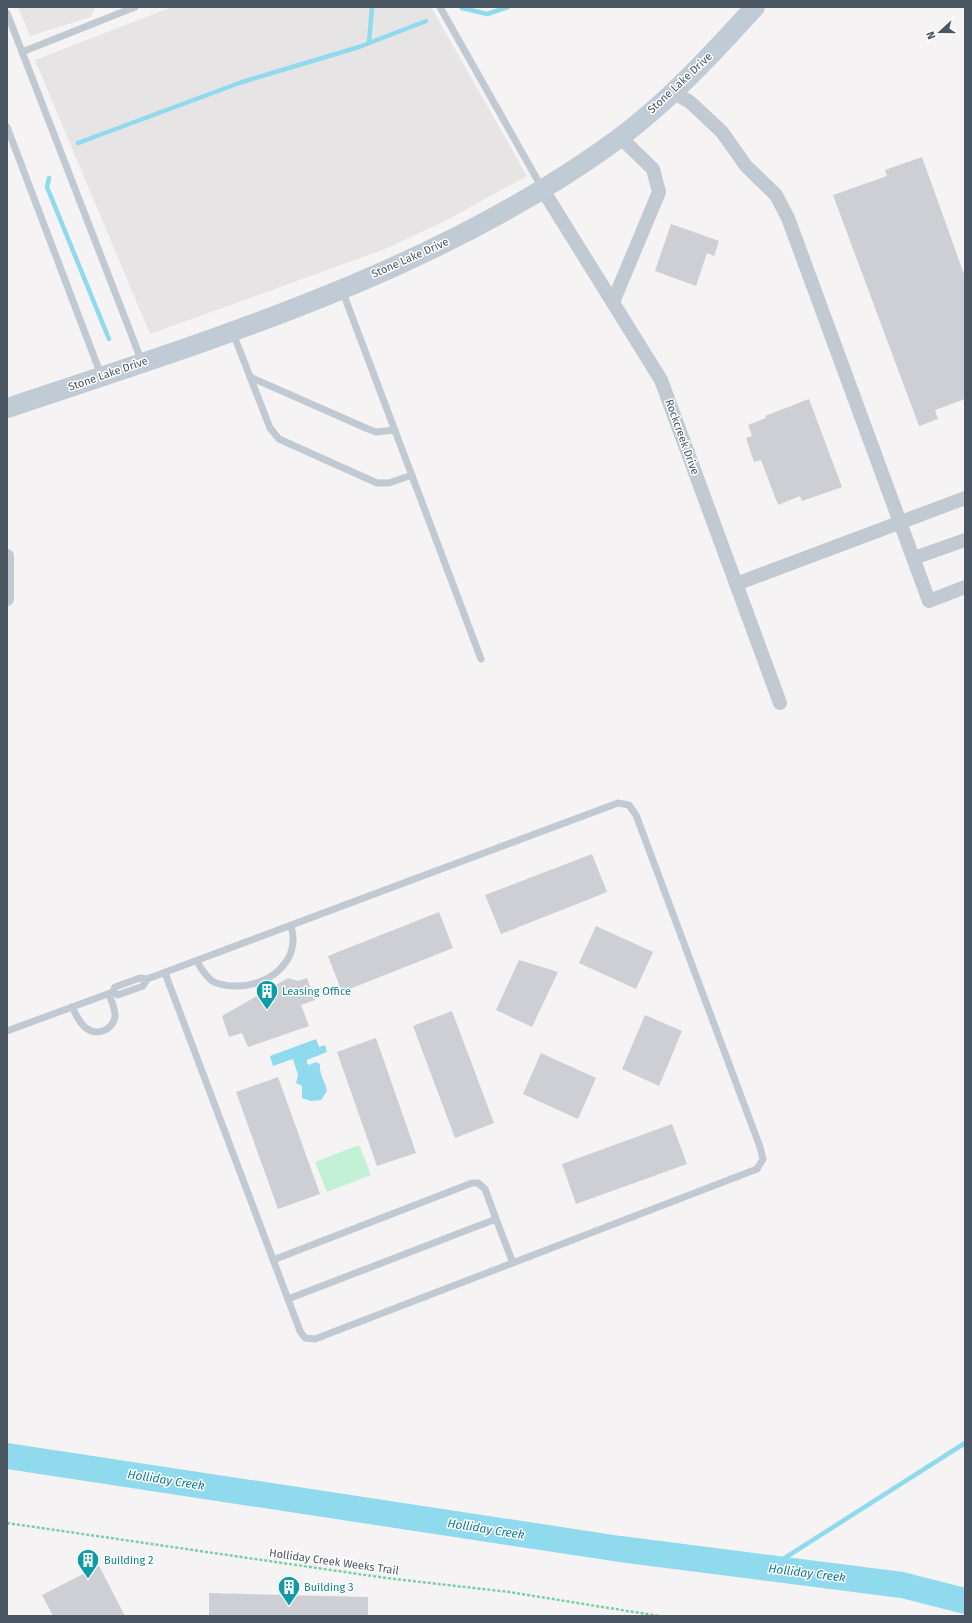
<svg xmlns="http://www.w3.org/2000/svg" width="972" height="1623" font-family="'Fira Sans',sans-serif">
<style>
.education{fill:#e6e4e5}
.green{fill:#c3f1d5}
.water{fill:#90daee}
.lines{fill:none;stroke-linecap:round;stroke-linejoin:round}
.stream{stroke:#90daee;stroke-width:4.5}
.river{stroke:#90daee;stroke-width:26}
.building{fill:#cdcfd5}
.path{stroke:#7ad0a6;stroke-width:2.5;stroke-dasharray:3 2;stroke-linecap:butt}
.lane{stroke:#c1cad2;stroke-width:7}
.street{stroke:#c1cad2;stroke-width:14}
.secondary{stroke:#c1cbd6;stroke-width:20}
.labels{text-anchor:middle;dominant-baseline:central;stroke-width:3;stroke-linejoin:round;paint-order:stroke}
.street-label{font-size:11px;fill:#4a5661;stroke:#fff}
.culture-label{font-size:11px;fill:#0d838f;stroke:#fff;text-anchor:start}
.water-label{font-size:12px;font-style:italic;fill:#0c7c9b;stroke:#fff}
</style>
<rect width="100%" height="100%" fill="#f5f3f3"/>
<g class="education">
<polygon points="18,7 95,7 91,17 30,36"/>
<polygon points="172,7 431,7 527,176 447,220 385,249 150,334 35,60"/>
</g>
<polygon class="green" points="359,1145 371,1175 327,1192 315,1162"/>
<path class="water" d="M 316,1039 L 319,1047 L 325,1045 L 327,1052 L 307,1060 L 307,1063 L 309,1065 L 316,1062 L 320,1064 C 319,1075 325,1081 327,1091 L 321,1100 L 311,1101 L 302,1098 L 302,1086 L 296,1083 L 298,1075 L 293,1059 L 273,1066 L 270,1056 Z"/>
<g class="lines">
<g class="stream">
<polyline points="462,8 487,14 508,7"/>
<polyline points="369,43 372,7"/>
<polyline points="78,143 242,82 359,47 426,21"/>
<polyline points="49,178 47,187 109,339"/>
<polyline points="769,1568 965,1443"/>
</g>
<polyline class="river" points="7,1456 620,1549 902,1585 965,1601"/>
</g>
<g class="building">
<polygon points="922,157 965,277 965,399 935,410 938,419 919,426 833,195 887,176 885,170"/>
<polygon points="671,224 719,241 714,256 707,253 696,286 655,271"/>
<polygon points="809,399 842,487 802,501 800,496 778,505 761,460 754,462 746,438 752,436 748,425 766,418 765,416"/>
<polygon points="592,854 607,892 501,934 485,895"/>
<polygon points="439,912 453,948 342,992 328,956"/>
<polygon points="596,926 653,952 636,989 579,963"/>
<polygon points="519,960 558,972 532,1027 496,1010"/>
<polygon points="288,978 298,981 307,978 315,1000 301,1005 309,1026 248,1047 242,1033 229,1037 222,1016"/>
<polygon points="452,1011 494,1123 455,1138 413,1026"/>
<polygon points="645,1015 682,1031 659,1086 622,1069"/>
<polygon points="376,1038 416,1153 377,1166 337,1052"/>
<polygon points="541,1053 596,1078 578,1119 523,1094"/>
<polygon points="278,1077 320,1194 278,1209 236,1092"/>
<polygon points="672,1124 687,1164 576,1204 562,1164"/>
<polygon points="99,1566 125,1616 53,1616 42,1595"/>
<polygon points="209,1593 368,1597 368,1616 209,1616"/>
</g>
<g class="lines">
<polyline class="path" points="7,1523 386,1578 509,1592 659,1616"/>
<g class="lane">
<polyline points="440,7 542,188"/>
<polyline points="7,13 142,362"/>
<polyline points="22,52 135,7"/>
<polyline points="7,127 101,375"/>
<polyline points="342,290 481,659"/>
<polyline points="233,333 270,428 279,439 377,483 389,483 412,475"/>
<polyline points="250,377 368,429 376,432 395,430"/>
<path d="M 197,961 C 201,969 205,975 212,981 C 217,984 227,986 233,986 C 267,988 302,962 291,926"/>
<polyline points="113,992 118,995 143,986 147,979"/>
<path d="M 72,1007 C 76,1014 79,1023 86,1028 C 96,1036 112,1031 115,1017 C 116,1010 111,1000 109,994"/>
<polyline points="7,1031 113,992 115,987 140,978 147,979 618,803 629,805 636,815 760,1147 763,1159 757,1169 315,1339 305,1338 300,1331 165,973"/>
<polyline points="273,1260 472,1183 478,1183 485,1189 496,1219"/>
<polyline points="288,1299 496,1219 513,1263"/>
</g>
<g class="street">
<polyline points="673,92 690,102 722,132 746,166 776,195 788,218 929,601 965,587"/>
<polyline points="543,190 661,380 780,703"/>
<polyline points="613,302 659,192 653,169 620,137"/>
<polyline points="7,556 7,599"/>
<polyline points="914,558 965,540"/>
<polyline points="736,584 965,498"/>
</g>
<path class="secondary" d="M 7,408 C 217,338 438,271 618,139 C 669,101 713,53 755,7"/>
</g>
<defs>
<g id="building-pin" transform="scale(1.15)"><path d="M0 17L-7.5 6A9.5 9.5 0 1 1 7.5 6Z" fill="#0f9aa8" stroke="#fff"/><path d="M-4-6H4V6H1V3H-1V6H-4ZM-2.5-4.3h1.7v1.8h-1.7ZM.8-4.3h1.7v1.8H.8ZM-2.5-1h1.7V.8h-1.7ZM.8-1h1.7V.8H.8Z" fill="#fff"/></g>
</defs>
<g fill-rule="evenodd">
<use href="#building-pin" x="267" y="991"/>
<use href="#building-pin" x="88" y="1560"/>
<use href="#building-pin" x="289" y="1587"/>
</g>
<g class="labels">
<g class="street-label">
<text transform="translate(680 83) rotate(-43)">Stone Lake Drive</text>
<text transform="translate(410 258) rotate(-24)">Stone Lake Drive</text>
<text transform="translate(108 374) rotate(-19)">Stone Lake Drive</text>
<text transform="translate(682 437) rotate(70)">Rockcreek Drive</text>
<text transform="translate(334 1562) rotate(8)">Holliday Creek Weeks Trail</text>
</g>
<g class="culture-label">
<text x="282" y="991">Leasing Office</text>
<text x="104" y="1560">Building 2</text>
<text x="304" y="1587">Building 3</text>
</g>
<g class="water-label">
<text transform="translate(166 1480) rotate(9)">Holliday Creek</text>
<text transform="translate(486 1529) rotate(9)">Holliday Creek</text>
<text transform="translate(807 1573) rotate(7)">Holliday Creek</text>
</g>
</g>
<rect width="972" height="1623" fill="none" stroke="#4a5661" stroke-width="16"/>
<g transform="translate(940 32) rotate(249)" stroke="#ffffff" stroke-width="3" paint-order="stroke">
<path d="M0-3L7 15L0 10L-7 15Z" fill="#4a5661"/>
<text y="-6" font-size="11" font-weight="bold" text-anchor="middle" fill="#4a5661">N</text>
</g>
</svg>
